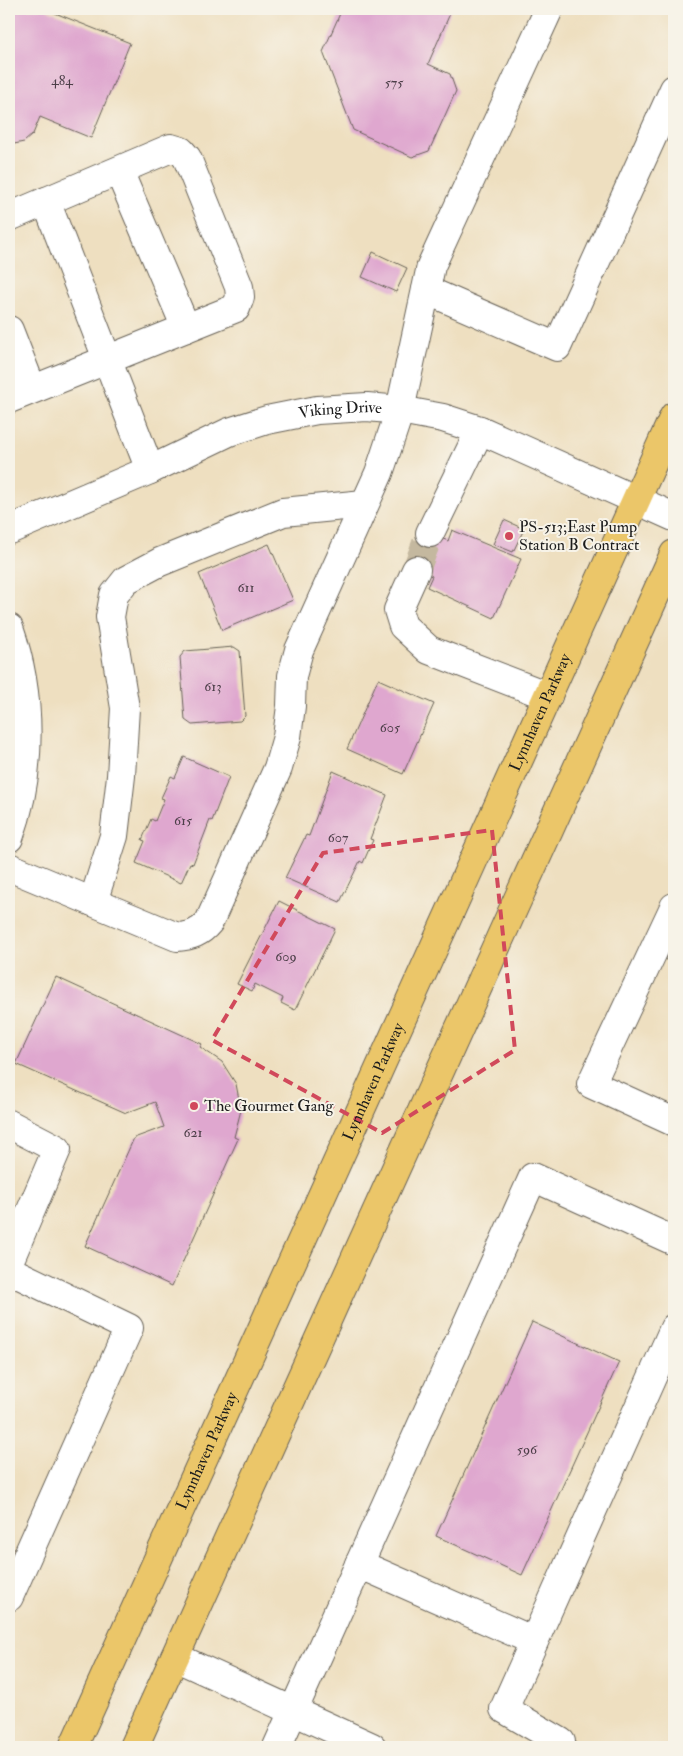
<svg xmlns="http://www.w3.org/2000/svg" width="683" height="1756" font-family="'IM FELL Double Pica',serif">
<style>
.building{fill:#dfa7cf}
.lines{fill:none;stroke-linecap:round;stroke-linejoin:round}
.minor-tunnel{stroke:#c4b89f;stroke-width:28;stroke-dasharray:28 14;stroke-linecap:butt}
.minor-casing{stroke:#666055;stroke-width:30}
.major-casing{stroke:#666055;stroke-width:30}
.minor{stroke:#fff;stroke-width:28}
.major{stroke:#ebc669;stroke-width:28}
.marked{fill:none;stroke:#d1495b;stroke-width:4;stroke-dasharray:10 6;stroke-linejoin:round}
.poi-dot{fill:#d1495b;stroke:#f7f3e8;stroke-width:2}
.labels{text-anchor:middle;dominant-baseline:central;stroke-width:4;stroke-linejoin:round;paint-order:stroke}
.number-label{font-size:14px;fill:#4d3f49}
.street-label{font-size:16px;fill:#1c1c1c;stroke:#f7f3e8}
.poi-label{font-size:16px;fill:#1c1c1c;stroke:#f7f3e8;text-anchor:start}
</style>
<rect width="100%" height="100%" fill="#f7f3e8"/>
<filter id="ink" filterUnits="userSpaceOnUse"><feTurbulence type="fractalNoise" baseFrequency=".02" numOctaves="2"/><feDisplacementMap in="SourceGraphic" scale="10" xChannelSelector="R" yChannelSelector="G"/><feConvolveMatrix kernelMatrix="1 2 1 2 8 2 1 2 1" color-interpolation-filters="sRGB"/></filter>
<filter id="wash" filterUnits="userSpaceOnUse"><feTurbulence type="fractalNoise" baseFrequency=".0096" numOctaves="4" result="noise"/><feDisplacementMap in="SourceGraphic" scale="20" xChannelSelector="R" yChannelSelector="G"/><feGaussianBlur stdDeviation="1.12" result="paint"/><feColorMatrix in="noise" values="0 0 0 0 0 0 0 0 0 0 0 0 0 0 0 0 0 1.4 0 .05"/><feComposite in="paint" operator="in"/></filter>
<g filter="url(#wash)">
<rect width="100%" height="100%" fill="#eedfc0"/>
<g id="blocks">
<g class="building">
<polygon points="9,9 45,9 130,43 91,138 40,117 33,134 24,142 9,145"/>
<polygon points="342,9 452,9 428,64 450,74 456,91 429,151 412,157 353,130 323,52"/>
<polygon points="373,252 407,268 396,292 362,277"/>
<polygon points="504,520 524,529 513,552 493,544"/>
<polygon points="452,530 521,559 494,618 427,587 432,576 409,566 425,531 448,541"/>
<polygon points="269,544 293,600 222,630 199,574"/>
<polygon points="234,647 240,651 245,716 240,721 192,725 185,720 180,657 185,651"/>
<polygon points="378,679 434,704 403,774 347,749"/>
<polygon points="184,757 229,777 212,821 210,820 193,864 190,863 181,883 136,863 145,841 142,840 151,819 155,821 164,799 161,798 171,776 175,778"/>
<polygon points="333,771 387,795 370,839 373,840 363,863 360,861 340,902 285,878 306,835 309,836"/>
<polygon points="279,901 335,929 295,1010 281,1003 283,998 255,984 252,991 237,984"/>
<polygon points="56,977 202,1044 200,1047 222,1062 236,1084 241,1110 234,1137 238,1139 172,1286 85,1246 134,1138 164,1127 155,1102 126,1113 16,1064"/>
<polygon points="532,1322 619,1362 522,1575 436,1536"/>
</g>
</g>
</g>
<g filter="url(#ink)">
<use href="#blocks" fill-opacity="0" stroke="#666055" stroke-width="1"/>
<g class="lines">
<polyline class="minor-tunnel" points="416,570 430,533"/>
<g class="minor-casing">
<g id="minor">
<polyline points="119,171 186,328"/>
<polyline points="46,201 150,470"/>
<polyline points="9,217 171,148 181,151 187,158 239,287 240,297 236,308 9,399"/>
<polyline points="426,290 557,347 674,89"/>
<polyline points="9,330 32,389"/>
<path id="s1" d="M 9,530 L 150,470 L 229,432 L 267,420 L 317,410 L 367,407 L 400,410 L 443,418 L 480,430 L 674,517"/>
<polyline points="430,533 480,430"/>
<polyline points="416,570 398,610 403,626 429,650 548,696"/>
<path d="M 9,628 C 32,694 33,772 9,838"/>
<path d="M 9,867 L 177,937 C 191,936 200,933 209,922 L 278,768 L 287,737 L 291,706 L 292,676 L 299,650 L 379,473 L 400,410 L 431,266 L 549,9"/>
<polyline points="93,902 114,836 121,776 125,708 110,617 114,595 126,580 160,562 283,512 364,504"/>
<polyline points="674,907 591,1084 674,1122"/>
<polyline points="9,1124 57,1149 9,1262"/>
<polyline points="9,1270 129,1328 9,1597"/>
<polyline points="359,1564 534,1641"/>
<polyline points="175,1657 372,1747"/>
<polyline points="277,1747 533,1177 674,1241"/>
<polyline points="560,1747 561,1742 504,1709 674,1328"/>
</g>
</g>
<g class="major-casing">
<g id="major">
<path id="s2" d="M 73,1747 L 674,416"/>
<polyline points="134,1747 674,554"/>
</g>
</g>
<use href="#minor" class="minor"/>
<use href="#major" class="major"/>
</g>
</g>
<path class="marked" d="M 492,830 L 515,1050 L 382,1133 L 212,1040 L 323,853 Z"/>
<g class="poi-dot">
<circle cx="509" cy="536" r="5"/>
<circle cx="194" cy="1106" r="5"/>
</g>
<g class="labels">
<g class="number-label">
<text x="62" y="80">484</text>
<text x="394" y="82">575</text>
<text x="246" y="587">611</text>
<text x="213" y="686">613</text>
<text x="390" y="727">605</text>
<text x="183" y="820">615</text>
<text x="338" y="837">607</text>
<text x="286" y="956">609</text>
<text x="193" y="1132">621</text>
<text x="527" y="1449">596</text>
</g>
<g class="street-label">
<text stroke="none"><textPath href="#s1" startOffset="355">Viking Drive</textPath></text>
<text stroke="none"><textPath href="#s2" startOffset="1135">Lynnhaven Parkway</textPath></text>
<text stroke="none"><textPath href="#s2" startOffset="730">Lynnhaven Parkway</textPath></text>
<text stroke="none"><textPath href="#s2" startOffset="325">Lynnhaven Parkway</textPath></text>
</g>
<g class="poi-label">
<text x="519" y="527">PS-513;East Pump<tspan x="519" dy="18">Station B Contract</tspan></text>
<text x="204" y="1106">The Gourmet Gang</text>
</g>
</g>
<rect width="683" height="1756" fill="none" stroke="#f7f3e8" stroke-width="30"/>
</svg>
